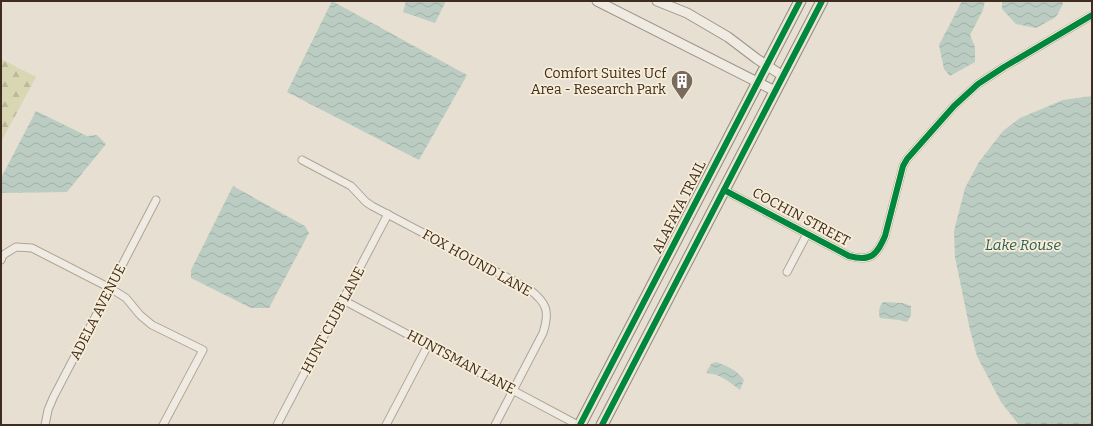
<svg xmlns="http://www.w3.org/2000/svg" width="1093" height="426" font-family="Bitter,serif">
<style>
.forest{fill:url(#forest-firs)}
.water{fill:url(#water-waves)}
.lines{fill:none;stroke-linecap:round;stroke-linejoin:round}
.minor-casing{stroke:#ada499;stroke-width:9}
.secondary-casing{stroke:#9d9489;stroke-width:11}
.primary-casing{stroke:#928a80;stroke-width:13}
.minor{stroke:#f0ebe2;stroke-width:7}
.secondary{stroke:#f0ebe2;stroke-width:9}
.primary{stroke:#e7e0d4;stroke-width:11}
.cycleway-casing{stroke:#f8edd7;stroke-width:8}
.cycleway{stroke:#00873e;stroke-width:6}
.labels{text-anchor:middle;dominant-baseline:central;stroke-width:3.5;stroke-linejoin:round;paint-order:stroke}
.poi-label{font-size:14px;fill:#3d2c1f;stroke:#f8edd7;text-anchor:end}
.street-label{font-size:14px;fill:#3d2c1f;stroke:#f8edd7}
.water-label{font-size:15px;font-style:italic;fill:#2e5e58;stroke:#f8edd7}
</style>
<defs>
<pattern id="forest-firs" width="22" height="20" patternUnits="userSpaceOnUse"><rect width="22" height="20" fill="#d9d7b3"/><path d="M5 1l3.5 6h-7zM16 11l3.5 6h-7z" fill="#bbb99a"/></pattern>
<pattern id="water-waves" width="16" height="10" patternUnits="userSpaceOnUse"><rect width="16" height="10" fill="#bbccc2"/><path d="M0 5q4-4 8 0t8 0" fill="none" stroke="#a2afa6"/></pattern>
</defs>
<rect width="100%" height="100%" fill="#e7dfd1"/>
<polygon class="forest" points="1,59 36,77 1,142"/>
<g class="water">
<polygon points="332,1 467,75 419,160 287,92"/>
<polygon points="406,1 446,1 435,23 403,12"/>
<polygon points="962,1 985,1 983,10 970,35 975,47 975,62 950,76 944,69 939,45"/>
<polygon points="1002,1 1062,1 1063,4 1056,17 1036,28 1016,24 1002,9"/>
<polygon points="1092,96 1092,425 1019,425 1001,402 977,356 970,330 955,257 954,231 965,188 979,162 1003,131 1020,118 1063,100"/>
<polygon points="36,111 87,136 97,135 106,144 67,192 1,193 1,178"/>
<polygon points="233,186 305,226 309,233 269,308 251,308 191,278 191,270"/>
<path d="M 883,302 L 903,303 L 911,306 L 911,315 L 907,322 L 899,320 L 880,318 C 878,312 879,307 883,302 Z"/>
<path d="M 716,362 C 727,366 737,370 744,380 L 740,390 C 730,382 718,373 706,373 L 711,364 Z"/>
</g>
<g class="lines">
<g class="minor-casing">
<g id="minor">
<path d="M 302,160 L 351,186 L 366,202 L 372,206 L 529,289 C 547,303 550,311 543,333 L 495,425"/>
<path d="M 724,190 L 849,256 C 871,262 877,255 885,236 L 903,166 L 907,159 L 954,106 L 978,84 L 1004,67 L 1092,15"/>
<polyline points="1,260 3,255 16,247 32,248 110,288 126,298 140,315 152,325 203,350 163,425"/>
<polyline points="787,272 807,234"/>
<polyline points="343,300 578,425"/>
<polyline points="45,425 48,410 53,398 156,200"/>
<polyline points="277,425 388,214"/>
<polyline points="386,425 428,345"/>
</g>
</g>
<g class="secondary-casing">
<g id="secondary">
<polyline points="597,1 775,91"/>
<polyline points="657,1 687,13 728,37 757,59 783,76"/>
</g>
</g>
<g class="primary-casing">
<g id="primary">
<polyline points="580,425 800,1"/>
<polyline points="602,425 822,1"/>
</g>
</g>
<use href="#minor" class="minor"/>
<use href="#secondary" class="secondary"/>
<use href="#primary" class="primary"/>
<g class="cycleway-casing">
<g id="cycleway">
<path d="M 724,190 L 849,256 C 871,262 877,255 885,236 L 903,166 L 907,159 L 954,106 L 978,84 L 1004,67 L 1092,15"/>
<polyline points="580,425 800,1"/>
<polyline points="602,425 822,1"/>
</g>
</g>
<use href="#cycleway" class="cycleway"/>
</g>
<defs>
<g id="building-pin" transform="scale(1.15)"><path d="M0 17L-7.5 6A9.5 9.5 0 1 1 7.5 6Z" fill="#786b5d" stroke="#f8edd7"/><path d="M-4-6H4V6H1V3H-1V6H-4ZM-2.5-4.3h1.7v1.8h-1.7ZM.8-4.3h1.7v1.8H.8ZM-2.5-1h1.7V.8h-1.7ZM.8-1h1.7V.8H.8Z" fill="#fff"/></g>
</defs>
<g fill-rule="evenodd">
<use href="#building-pin" x="682" y="81"/>
</g>
<g class="labels">
<g class="poi-label">
<text x="666" y="73">Comfort Suites Ucf<tspan x="666" dy="16">Area - Research Park</tspan></text>
</g>
<g class="street-label">
<text transform="translate(679 207) rotate(-63)">ALAFAYA TRAIL</text>
<text transform="translate(801 217) rotate(28)">COCHIN STREET</text>
<text transform="translate(477 263) rotate(29)">FOX HOUND LANE</text>
<text transform="translate(98 312) rotate(-63)">ADELA AVENUE</text>
<text transform="translate(333 320) rotate(-62)">HUNT CLUB LANE</text>
<text transform="translate(461 362) rotate(28)">HUNTSMAN LANE</text>
</g>
<g class="water-label">
<text x="1023" y="245">Lake Rouse</text>
</g>
</g>
<rect width="1093" height="426" fill="none" stroke="#3d2c1f" stroke-width="4"/>
</svg>
